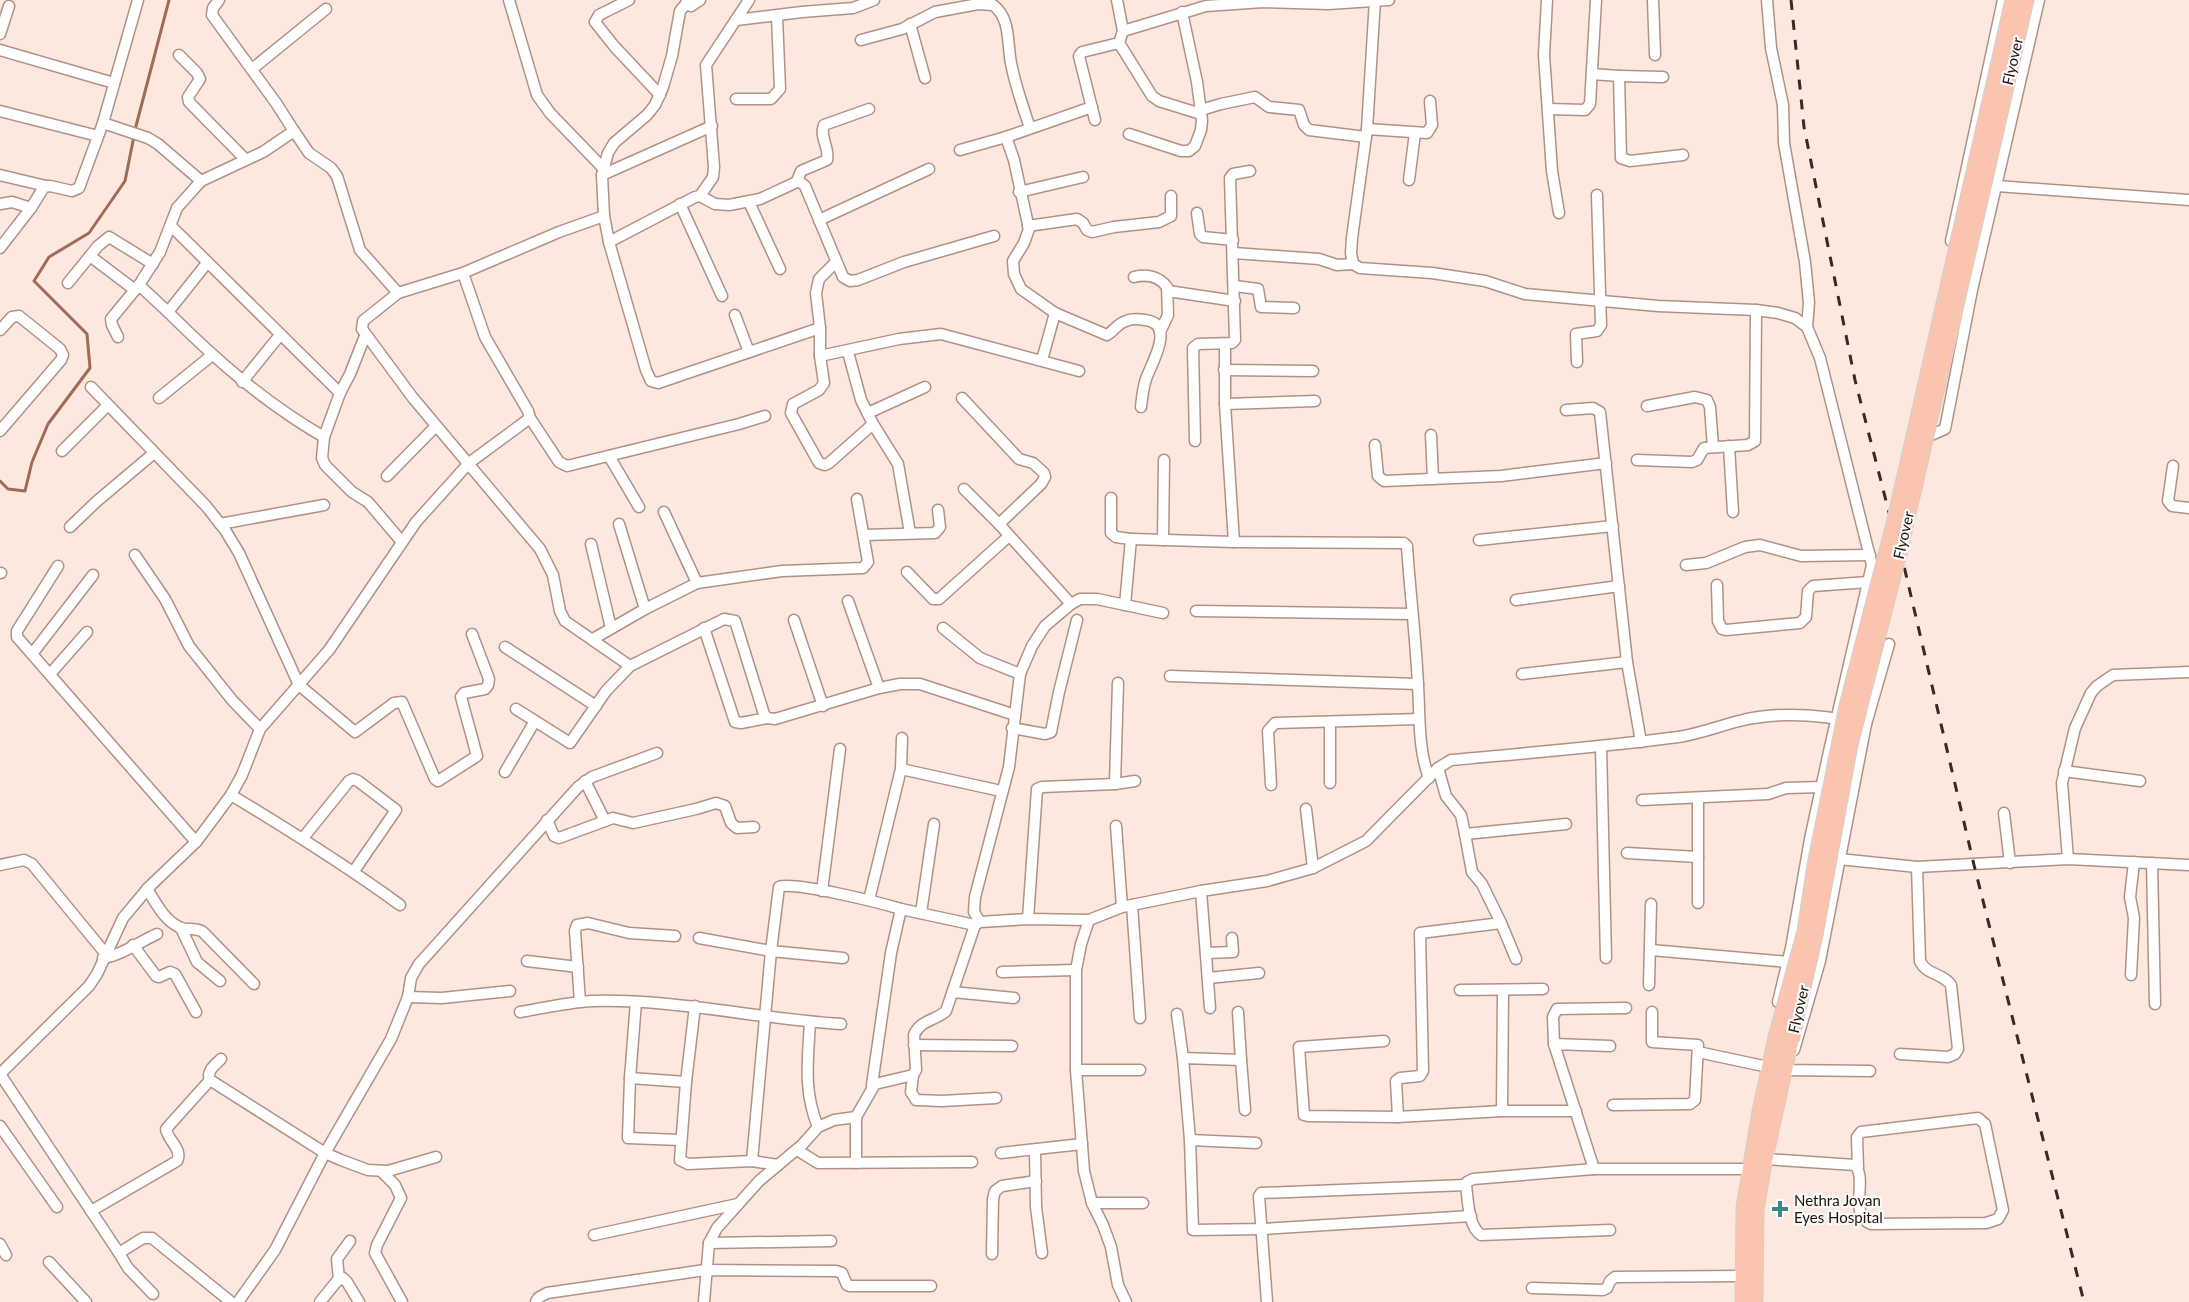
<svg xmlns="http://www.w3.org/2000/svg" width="2189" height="1302" font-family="Lato,sans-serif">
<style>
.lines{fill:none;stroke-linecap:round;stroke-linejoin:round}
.stream{stroke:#a06b56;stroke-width:3}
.minor-casing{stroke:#b29185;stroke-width:13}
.highway-casing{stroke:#d2d0cf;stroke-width:17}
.minor{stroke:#fff;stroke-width:10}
.highway{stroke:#fac4af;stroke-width:15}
.rail{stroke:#372a24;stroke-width:3;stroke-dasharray:10 10;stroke-linecap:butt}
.highway-bridge-casing{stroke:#d2d0cf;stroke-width:17;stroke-linecap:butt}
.highway-bridge{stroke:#fac4af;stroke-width:15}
.poi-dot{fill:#3e8683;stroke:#fafafa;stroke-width:2}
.labels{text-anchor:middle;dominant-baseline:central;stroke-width:4.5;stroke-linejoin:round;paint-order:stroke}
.street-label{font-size:15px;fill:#1f130e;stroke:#fafafa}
.poi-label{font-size:15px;fill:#1f130e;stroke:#fafafa;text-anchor:start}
</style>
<rect width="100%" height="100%" fill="#fde8e0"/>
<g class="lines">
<polyline class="stream" points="0,481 8,489 25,491 32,462 48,424 90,368 87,334 34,281 49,257 89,233 125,181 136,126 169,0"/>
<g class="minor-casing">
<g id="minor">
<polyline points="219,0 213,8 212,15 276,103 294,131"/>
<polyline points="509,0 537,95 550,113 603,168"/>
<polyline points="629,0 599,15 595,22 614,46 660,95"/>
<polyline points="687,0 686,4 691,6 700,0"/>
<polyline points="1117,0 1123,31"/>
<polyline points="1375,0 1367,129 1352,238 1351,253 1353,264 1360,268 1432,273 1485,281 1525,294 1658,306 1756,310 1778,313 1795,318 1807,327 1820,358 1872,565 1830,747 1810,839 1791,948 1778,1002"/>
<polyline points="1547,0 1544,55 1552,171 1559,213"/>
<polyline points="1653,0 1655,55"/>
<polyline points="1767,0 1771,48 1783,105 1784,143 1805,262 1809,303 1807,327"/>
<polyline points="686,4 680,11 672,56 663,87 655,105 647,115 614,143 608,153 602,175 604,216 609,242 646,370 651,381 658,383 820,328"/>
<polyline points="736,20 802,12 853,8 874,0"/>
<polyline points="910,24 925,78"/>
<polyline points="0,34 9,6"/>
<path d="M 861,40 L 902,29 L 935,12 L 978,4 L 993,5 C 1011,18 1007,44 1011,63 C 1015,85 1023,107 1030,128"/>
<polyline points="1119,43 1152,96 1159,101 1201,114"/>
<polyline points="0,50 114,83"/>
<polyline points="179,55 197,73 200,79 188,97 189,102 245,159"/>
<polyline points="252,69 326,9"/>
<polyline points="1592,74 1619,76 1621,158 1630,161 1683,155"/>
<polyline points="1619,76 1663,77"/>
<polyline points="736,99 771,99 780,89 777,16"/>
<polyline points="1548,109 1585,110 1590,104 1596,0"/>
<polyline points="1201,110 1221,104 1255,97 1269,107 1299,110 1304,125 1309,130 1366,137"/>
<polyline points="0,111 98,136"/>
<polyline points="1095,120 1079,56 1082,52 1119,43 1123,31 1206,6 1263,2 1328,4 1389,0"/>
<polyline points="103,123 148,138 158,144 201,181 263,152 294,131 309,153 331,168 337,176 360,250 398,293"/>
<polyline points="1367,129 1427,133 1432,125 1430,101"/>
<polyline points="1129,134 1181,151 1189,151 1195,146 1201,130 1202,120 1197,82 1182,12"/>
<polyline points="1006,137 1092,107"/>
<polyline points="960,150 1006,137 1014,160 1029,229 1024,243 1013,261 1014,274 1021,289 1055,313 1042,360"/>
<polyline points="0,175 46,186"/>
<polyline points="602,175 712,126"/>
<polyline points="1409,180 1415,133"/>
<polyline points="201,181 177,208 160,252 139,285 168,312 207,263"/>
<path d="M 797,181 L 801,171 L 827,160 C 830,148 819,137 824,125 L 869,109"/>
<polyline points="1997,186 2189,200"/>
<polyline points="1019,192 1083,177"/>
<polyline points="700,196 713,177 714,167 706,65 749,0"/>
<polyline points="749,202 780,269"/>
<polyline points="0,204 12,202 31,208"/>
<polyline points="680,204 722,296"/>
<polyline points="1197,213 1200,234 1203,237 1233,240"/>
<polyline points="604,216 559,232 463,273 398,293 363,321 362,329 413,398 540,549 553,575 560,611 565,621 630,666"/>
<polyline points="819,220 929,169"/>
<polyline points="171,226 340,393"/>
<polyline points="1028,226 1077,219 1083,223 1087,230 1092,232 1114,227 1159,222 1171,216 1171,196"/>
<polyline points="1951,241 2003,0"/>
<polyline points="609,242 695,197 700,196 715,204 729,205 760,199 799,181 805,186 843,277 850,281 858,280 904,262 994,236"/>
<polyline points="0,248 31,208 44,187 50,186 72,191 79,188 103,123 138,0"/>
<polyline points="1234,253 1319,259 1337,265 1353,264"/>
<polyline points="90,256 135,290"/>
<polyline points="836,262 819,279 816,293 820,328 820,356 824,383 819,390 793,404 791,413 819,463 825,465 829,463 873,424"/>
<path d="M 1134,277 C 1146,274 1159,276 1167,287 L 1168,315 L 1160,332"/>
<polyline points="68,283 98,246 109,237 153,264"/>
<polyline points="1235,286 1258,289 1261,307 1294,308"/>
<polyline points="1168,291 1235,301"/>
<path d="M 168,312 C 216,360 265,403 324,437"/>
<path d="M 1055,313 L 1107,335 C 1114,331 1118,323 1126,321 C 1132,318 1139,319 1145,320 C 1176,324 1152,362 1146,379 C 1143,387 1142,398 1141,407"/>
<polyline points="735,315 749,352"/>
<polyline points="0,330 12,317 19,316 60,349 63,355 61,360 0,431"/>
<polyline points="365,336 350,374 340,393 324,437 322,458 325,465 352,492 368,502 402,542"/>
<polyline points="118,337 112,325 111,319 139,285"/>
<polyline points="1225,344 1225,404 1234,542"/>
<polyline points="848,352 861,400 873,424 898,464 910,533"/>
<polyline points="820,356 899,339 941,334 1079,371"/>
<polyline points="1577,362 1576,334 1597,331 1601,325 1597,195"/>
<polyline points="1224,370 1313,371"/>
<polyline points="242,382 280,335"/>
<polyline points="91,387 206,506 225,530 239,553 299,685 355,732 394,703 402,702 435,779 438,781 477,756 461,697 464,693 485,689 488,685 489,679 472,634"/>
<polyline points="159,398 211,356"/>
<polyline points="962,398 1019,459 1033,463 1044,473 1045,477 1041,484 999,524 1071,604"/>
<polyline points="1225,404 1315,401"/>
<polyline points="1647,406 1695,397 1707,400 1710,407 1713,447"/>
<polyline points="1566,410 1593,408 1600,412 1627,662 1641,742"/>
<polyline points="868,413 925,387"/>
<polyline points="530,418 559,462 567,466 739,424 765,416"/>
<polyline points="1431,435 1433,479"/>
<polyline points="1922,439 1945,429 1972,290 2039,0"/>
<polyline points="1195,441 1193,348 1198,344 1232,343 1235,340 1230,178 1233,174 1250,171"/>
<polyline points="1375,445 1378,476 1384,481 1501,476 1606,463"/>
<polyline points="1729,446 1733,512"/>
<polyline points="62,451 108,405"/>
<polyline points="609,456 639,507"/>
<polyline points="1637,460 1692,462 1697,460 1704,448 1748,445 1755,441 1756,310"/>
<polyline points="2173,466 2168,501 2172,506 2189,508"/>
<polyline points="387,476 436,426"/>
<polyline points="964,489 999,524"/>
<polyline points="1111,498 1111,533 1116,537 1131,539 1125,605"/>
<polyline points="664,512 697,583"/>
<polyline points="220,524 324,505"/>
<polyline points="619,524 645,609"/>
<polyline points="70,527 96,502 154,453"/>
<polyline points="864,535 935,533 940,527 938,510"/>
<path d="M 1131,539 L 1234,542 L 1404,543 L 1407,546 C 1410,593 1416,639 1418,686 C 1420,716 1418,750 1429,778"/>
<polyline points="1163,540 1164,460"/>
<polyline points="1479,540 1613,526"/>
<polyline points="591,544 611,628"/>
<polyline points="135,555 165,599 189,646 232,700 260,729"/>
<polyline points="1686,565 1706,563 1745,547 1760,545 1801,556 1870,555"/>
<polyline points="58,566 17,631 17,637 196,842"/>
<polyline points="907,572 933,599 939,599 1009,536"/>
<polyline points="0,573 1,573"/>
<polyline points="1717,585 1718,621 1722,629 1726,630 1800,623 1806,617 1808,591 1813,586 1868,582"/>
<polyline points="1516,600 1619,586"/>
<polyline points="848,601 879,688"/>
<polyline points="1196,611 1412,614"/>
<polyline points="794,620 823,706"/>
<polyline points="704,628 735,722 741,723 767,718"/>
<polyline points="943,628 980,658 1020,674"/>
<polyline points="593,639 645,609 697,583 782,571 863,568 868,562 857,499"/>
<polyline points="505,647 596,706"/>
<polyline points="32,654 93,575"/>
<polyline points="50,674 87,632"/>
<polyline points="1522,674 1627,662"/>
<polyline points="1170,676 1418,684"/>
<polyline points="516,709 570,743 606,691 630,666 724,619 735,621 736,624 764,714 767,718 775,719 879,688 900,684 920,684 1015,715"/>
<polyline points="1012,728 1045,734 1051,732 1059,692 1077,620"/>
<polyline points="1601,747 1606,958"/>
<polyline points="1438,768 1446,796 1461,815 1465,834"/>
<polyline points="901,769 1001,791"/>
<polyline points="2064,771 2140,781"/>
<polyline points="505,772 535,721"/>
<polyline points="585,781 605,821"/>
<polyline points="1330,783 1330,722"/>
<polyline points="1115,784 1118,683"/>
<polyline points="1271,785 1268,731 1275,723 1419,719"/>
<path d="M 231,795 C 289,830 345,865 400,905"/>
<polyline points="1642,800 1768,794 1786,788 1822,787"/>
<polyline points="1306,809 1313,868"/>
<polyline points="2004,813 2010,863"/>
<polyline points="547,820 554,836 559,838 613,818 633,823 696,809 716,803 725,806 731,823 737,828 754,827"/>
<polyline points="1116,826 1122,907"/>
<polyline points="303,838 349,781 353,779 358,781 396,810 354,871"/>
<polyline points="1627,853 1698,857"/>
<polyline points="1839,859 1917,867 2068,859 2189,865"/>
<polyline points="2068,859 2062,783 2075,728 2091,693 2097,686 2113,675 2189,672"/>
<polyline points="2152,863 2155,1004"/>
<polyline points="0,865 24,860 32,864 105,953"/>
<path d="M 147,889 C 156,903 164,920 179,927 C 187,931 195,927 203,932 L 254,984"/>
<polyline points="822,891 840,749"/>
<polyline points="1201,891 1210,1008"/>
<polyline points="869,900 901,769 902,738"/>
<polyline points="1698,903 1698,798"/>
<polyline points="1132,905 1140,1018"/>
<polyline points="921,913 934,824"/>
<polyline points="1028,919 1037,789 1042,787 1115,784 1135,781"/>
<polyline points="1089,920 1081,944 1076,970 1076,1070 1084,1171 1092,1203 1103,1225 1111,1247 1118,1285 1126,1302"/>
<polyline points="980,922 974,912 975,897 1009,767 1020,674 1032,646 1045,626 1071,604 1080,599 1097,599 1163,613"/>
<polyline points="1501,923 1482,884 1472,872 1465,834 1566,824"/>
<polyline points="181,928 197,962 220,981"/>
<polyline points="699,938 771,951 843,958"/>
<polyline points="133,945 156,976 159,977 170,972 175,974 196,1012"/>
<polyline points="1651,950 1788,962"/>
<polyline points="1206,953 1233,952 1232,938"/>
<path d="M 103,958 C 122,955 139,942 157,934"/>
<polyline points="527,961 578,967"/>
<polyline points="1002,972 1076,970"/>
<polyline points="2131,975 2134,918 2130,897 2134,862"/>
<polyline points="1208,978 1259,973"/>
<polyline points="1649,985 1651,904"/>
<polyline points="1460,990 1543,989"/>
<polyline points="953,992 1014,998"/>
<polyline points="408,997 442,998 510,991"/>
<polyline points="580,1002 575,931 577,925 588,923 629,933 675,936"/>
<polyline points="636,1002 630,1078 686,1082"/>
<polyline points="695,1006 686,1082 680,1160 688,1164 752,1161 778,1165"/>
<path d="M 520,1012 C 544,1008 569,1002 593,1001 C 677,999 758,1019 841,1024"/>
<polyline points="1238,1012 1241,1060 1183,1058 1190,1140 1193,1230 1263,1229 1471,1216"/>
<polyline points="1177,1014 1183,1058"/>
<path d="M 810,1022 C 808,1060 803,1091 818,1127"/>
<polyline points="1384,1041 1299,1047 1304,1115 1308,1116 1398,1117 1502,1111 1576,1111"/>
<polyline points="1554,1044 1553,1017 1557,1009 1626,1008"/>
<polyline points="914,1045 1012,1046"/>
<polyline points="1794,1050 1820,961 1866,724 1889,644"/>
<polyline points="1698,1052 1768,1067 1769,1061"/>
<path d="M 1900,1054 L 1948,1057 L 1955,1054 L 1958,1049 L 1951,985 C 1943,973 1926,975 1920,961 L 1917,867"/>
<path d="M 221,1059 C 215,1065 206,1071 210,1080 L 325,1153 L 341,1160 L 368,1170 L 388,1171 L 436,1157"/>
<polyline points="1241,1060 1245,1110"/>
<polyline points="1786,1067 1784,1070 1870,1071"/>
<polyline points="1076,1070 1140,1070"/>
<polyline points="0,1074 89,986 97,974 123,918 149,887 196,842 231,795 242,775 260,729 329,650 416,522 469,463 530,418 528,411 485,337 463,273"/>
<polyline points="0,1074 119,1253 143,1238 152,1238 231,1302"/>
<polyline points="913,1075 911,1092 916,1100 942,1101 996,1098"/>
<polyline points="630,1078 628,1138 680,1140"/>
<polyline points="872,1085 891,953 901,909 975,925"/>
<polyline points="1613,1105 1690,1104 1695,1100 1698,1045 1652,1042 1652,1012"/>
<polyline points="1502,1111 1503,991"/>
<polyline points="1398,1117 1396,1081 1400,1078 1420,1076 1423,1071 1420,933 1501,923 1516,959"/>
<polyline points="0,1126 57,1207"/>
<polyline points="1190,1140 1256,1143"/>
<polyline points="797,1150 818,1163 972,1162"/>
<polyline points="1035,1150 1036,1207 1042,1253"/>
<polyline points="1001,1153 1082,1144"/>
<path d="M 1765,1159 L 1855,1165 C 1868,1180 1848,1215 1871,1224 L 1986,1223 L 1998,1219 L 2003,1210 L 1985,1124 L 1978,1118 L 1861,1132 L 1857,1137 L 1858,1168"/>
<path d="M 752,1161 L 771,951 L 779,887 C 794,881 881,903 901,909"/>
<polyline points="856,1163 856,1117"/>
<polyline points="1594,1169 1554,1044 1610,1046"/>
<polyline points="381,1171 395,1185 401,1198 377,1245 375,1253 402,1302"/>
<polyline points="1092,1203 1143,1203"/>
<path d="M 91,1211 L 177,1161 C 183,1149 168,1141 166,1129 L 210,1080"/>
<path d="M 1610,1230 L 1481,1235 C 1468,1226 1468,1200 1466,1185 L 1467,1182 L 1473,1179 L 1594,1169 L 1750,1169"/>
<polyline points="594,1235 738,1204"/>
<polyline points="709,1243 831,1241"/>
<polyline points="0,1244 6,1255"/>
<polyline points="119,1253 128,1268 153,1294"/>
<polyline points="992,1254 993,1199 995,1191 1002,1186 1036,1181"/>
<polyline points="49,1262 86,1302"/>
<polyline points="339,1279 337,1259 350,1241"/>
<polyline points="1532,1288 1603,1290 1607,1288 1610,1281 1615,1277 1742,1276"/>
<polyline points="238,1302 275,1250 325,1153 391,1039 408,997 411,978 419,964 578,787 592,777 657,753"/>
<polyline points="320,1302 337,1281 343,1278 347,1282 359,1302"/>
<polyline points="536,1302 538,1298 547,1293 705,1270 836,1271 842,1273 847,1285 850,1286 931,1286"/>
<path d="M 704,1302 L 709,1243 L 717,1228 L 759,1181 L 802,1145 L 818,1127 L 834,1120 L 856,1117 L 875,1084 L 913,1075 L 916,1070 L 914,1035 C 920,1020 935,1021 946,1011 L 975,925 L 980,922 L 1028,919 L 1089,920 L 1122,907 L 1201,891 L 1267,881 L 1313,868 L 1366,841 L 1438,768 L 1451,760 C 1527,753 1602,747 1678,737 C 1699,734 1719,726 1739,721 C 1781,710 1825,715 1866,724"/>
<polyline points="1267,1302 1259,1196 1261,1193 1466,1185"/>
</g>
</g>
<g class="highway-casing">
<g id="highway">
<polyline points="1743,1302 1744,1208 1760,1111 1776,1037"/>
<polyline points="1755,1302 1756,1210 1764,1163 1791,1040"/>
</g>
</g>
<use href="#minor" class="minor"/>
<use href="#highway" class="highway"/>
<polyline class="rail" points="1791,0 1804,127 1855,380 1893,528 1900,549 1974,865 2084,1302"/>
<g class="highway-bridge-casing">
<g id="highway-bridge">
<polyline points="1776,1037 1805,931 1815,865 1847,706 1893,528 2013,0"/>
<polyline points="1791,1040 1815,935 1850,745 1900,549 2026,0"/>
</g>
</g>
<use href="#highway-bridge" class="highway-bridge"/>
</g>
<path class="poi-dot" d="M1777 1200h6v6h6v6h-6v6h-6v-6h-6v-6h6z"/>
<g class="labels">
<g class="street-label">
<text transform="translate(2012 61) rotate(-77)">Flyover</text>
<text transform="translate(1903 535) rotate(-77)">Flyover</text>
<text transform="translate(1798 1009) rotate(-77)">Flyover</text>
</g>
<g class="poi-label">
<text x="1794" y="1200">Nethra Jovan<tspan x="1794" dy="17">Eyes Hospital</tspan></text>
</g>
</g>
</svg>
